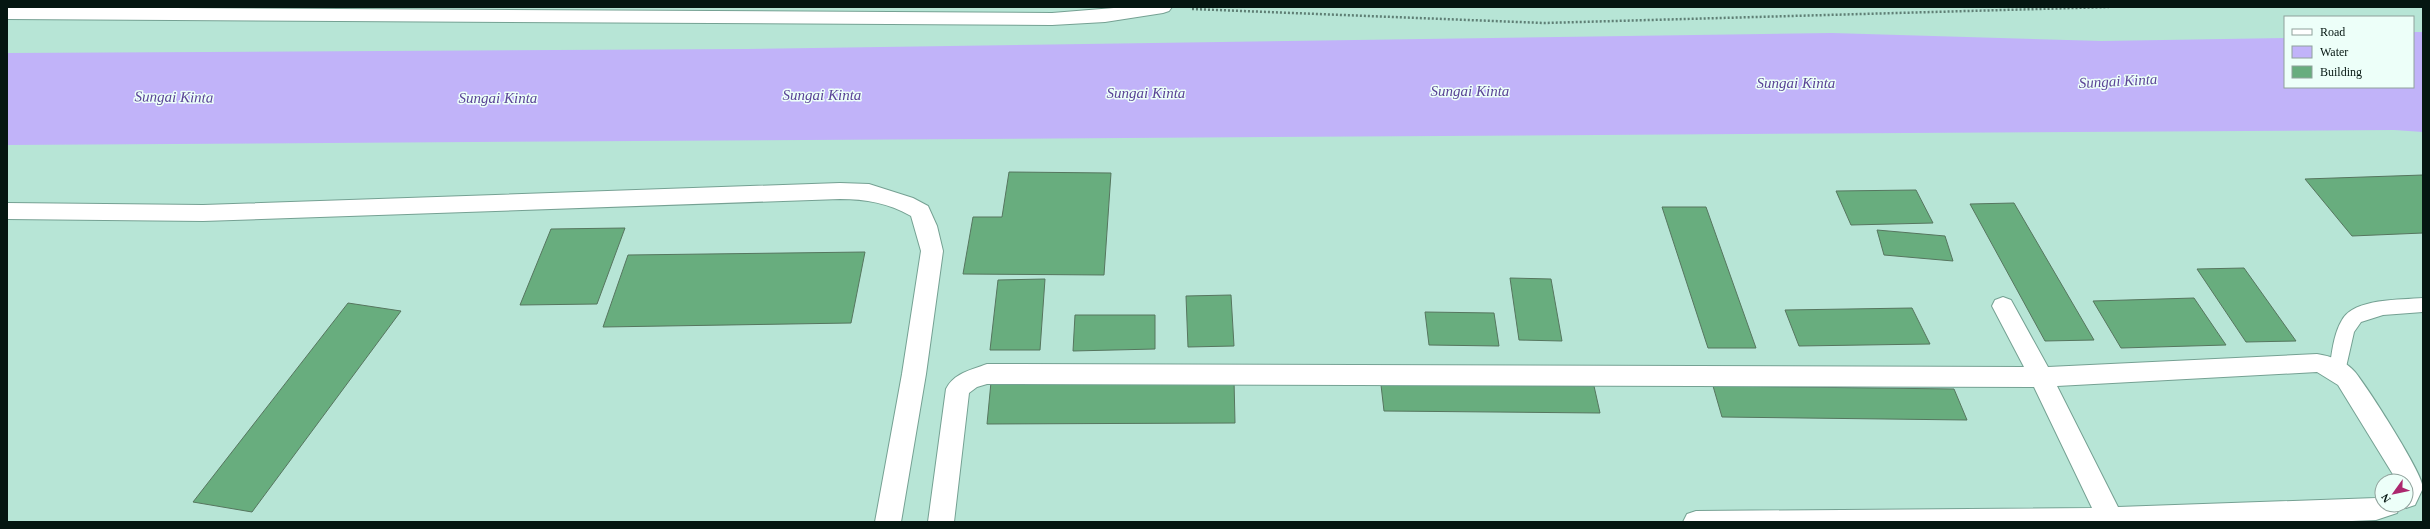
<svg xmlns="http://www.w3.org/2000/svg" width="2430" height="529" font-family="Georgia,serif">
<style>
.water{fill:#c1b3f9}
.building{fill:#68ad7e;stroke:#56765f}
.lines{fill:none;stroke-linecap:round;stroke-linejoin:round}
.service-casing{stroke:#75a193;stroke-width:2}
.minor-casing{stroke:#75a193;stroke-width:2}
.path{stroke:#5f7f75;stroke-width:2.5;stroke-dasharray:2 2;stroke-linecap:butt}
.service{fill:#fff;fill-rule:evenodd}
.minor{fill:#fff;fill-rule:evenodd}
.labels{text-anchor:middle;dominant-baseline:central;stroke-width:3;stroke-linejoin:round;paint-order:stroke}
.water-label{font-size:15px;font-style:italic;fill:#5a4496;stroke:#edfff9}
</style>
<rect width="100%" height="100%" fill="#b7e5d6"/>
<polygon class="water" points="2413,32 2423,32 2423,132 2394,130 7,145 7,53 747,49 1832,33 2102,41 2285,38 2285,87 2413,87"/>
<g class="building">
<polygon points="1009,172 1111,173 1104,275 963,274 973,217 1002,217"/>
<polygon points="2423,175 2423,233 2352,236 2305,179"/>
<polygon points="1916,190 1933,223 1851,225 1836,191"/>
<polygon points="2014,203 2094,340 2045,341 1970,204"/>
<polygon points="1662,207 1706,207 1756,348 1708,348"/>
<polygon points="625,228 597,304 520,305 551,229"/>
<polygon points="1877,230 1945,236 1953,261 1884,255"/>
<polygon points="865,252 851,323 603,327 628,255"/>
<polygon points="2244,268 2296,341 2246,342 2197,269"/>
<polygon points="1510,278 1551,279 1562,341 1519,340"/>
<polygon points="1045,279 1040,350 990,350 998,280"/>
<polygon points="1231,295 1234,346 1188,347 1186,296"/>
<polygon points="2194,298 2226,345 2121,348 2093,301"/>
<polygon points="348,303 401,311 252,512 193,502"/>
<polygon points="1912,308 1930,344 1799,346 1785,310"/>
<polygon points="1425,312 1494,313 1499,346 1429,345"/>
<polygon points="1075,315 1155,315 1155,349 1073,351"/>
<polygon points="1234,380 1235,423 987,424 991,382"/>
<polygon points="1381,385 1594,386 1600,413 1384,411"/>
<polygon points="1713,386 1954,389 1967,420 1722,417"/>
</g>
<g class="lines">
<g class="service-casing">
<path id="service" d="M 2423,298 L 2423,312 L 2383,315 L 2361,322 L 2354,332 L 2344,376 L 2338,378 L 2332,376 L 2329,371 C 2332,354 2333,335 2342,320 C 2354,298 2401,300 2423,298 Z"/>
</g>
<g class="minor-casing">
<g id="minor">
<polygon points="7,7 1052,13 1126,7 1172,7 1169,11 1163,13 1105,22 1052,25 7,19"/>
<path d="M 840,183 L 869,184 L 913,198 L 928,206 L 937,226 L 943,251 L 926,374 L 901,522 L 875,522 L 902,374 L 921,251 L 911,216 C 888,203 866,199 840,199 L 203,221 L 7,219 L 7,203 L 203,205 Z"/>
<path d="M 2003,297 L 2011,300 L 2048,367 L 2317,354 C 2330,356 2346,361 2355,372 C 2367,387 2423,473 2423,488 L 2415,505 L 2406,508 L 2400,506 L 2397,513 L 2376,520 L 2328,522 L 1683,522 L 1687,514 L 1696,511 L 2092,508 L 2034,387 L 987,384 L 977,387 L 969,393 L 954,522 L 928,522 L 946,389 C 954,373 971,370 987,364 L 2024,367 L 1992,306 L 1995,300 ZM 2317,372 L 2338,385 L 2397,481 L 2406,481 L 2406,505 L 2382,505 L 2382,496 L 2376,498 L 2118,507 L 2057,386 Z"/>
</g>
</g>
<polyline class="path" points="1192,9 1544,23 2109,7"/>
<use href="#service" class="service"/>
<use href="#minor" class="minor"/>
</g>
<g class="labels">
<g class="water-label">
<text transform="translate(2118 81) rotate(-3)">Sungai Kinta</text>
<text x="1796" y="83">Sungai Kinta</text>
<text x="1470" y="91">Sungai Kinta</text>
<text x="1146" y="93">Sungai Kinta</text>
<text x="822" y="95">Sungai Kinta</text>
<text transform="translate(174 97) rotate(1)">Sungai Kinta</text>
<text x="498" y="98">Sungai Kinta</text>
</g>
</g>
<rect width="2430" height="529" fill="none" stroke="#051611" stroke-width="16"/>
<rect x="2284" y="16" width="130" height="72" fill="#edfff9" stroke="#90a29c"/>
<rect x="2292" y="29" width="20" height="6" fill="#ffffff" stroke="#90a29c"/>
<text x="2320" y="36" font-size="12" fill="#051611">Road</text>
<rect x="2292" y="46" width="20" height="12" fill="#c1b3f9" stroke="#90a29c"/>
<text x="2320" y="56" font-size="12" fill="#051611">Water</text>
<rect x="2292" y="66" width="20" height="12" fill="#68ad7e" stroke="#90a29c"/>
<text x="2320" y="76" font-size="12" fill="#051611">Building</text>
<g transform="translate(2394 493) rotate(237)"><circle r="19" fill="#edfff9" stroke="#90a29c"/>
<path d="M0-3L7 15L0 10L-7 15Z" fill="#ac276e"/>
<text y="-6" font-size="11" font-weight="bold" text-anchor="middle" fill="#051611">N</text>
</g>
</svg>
